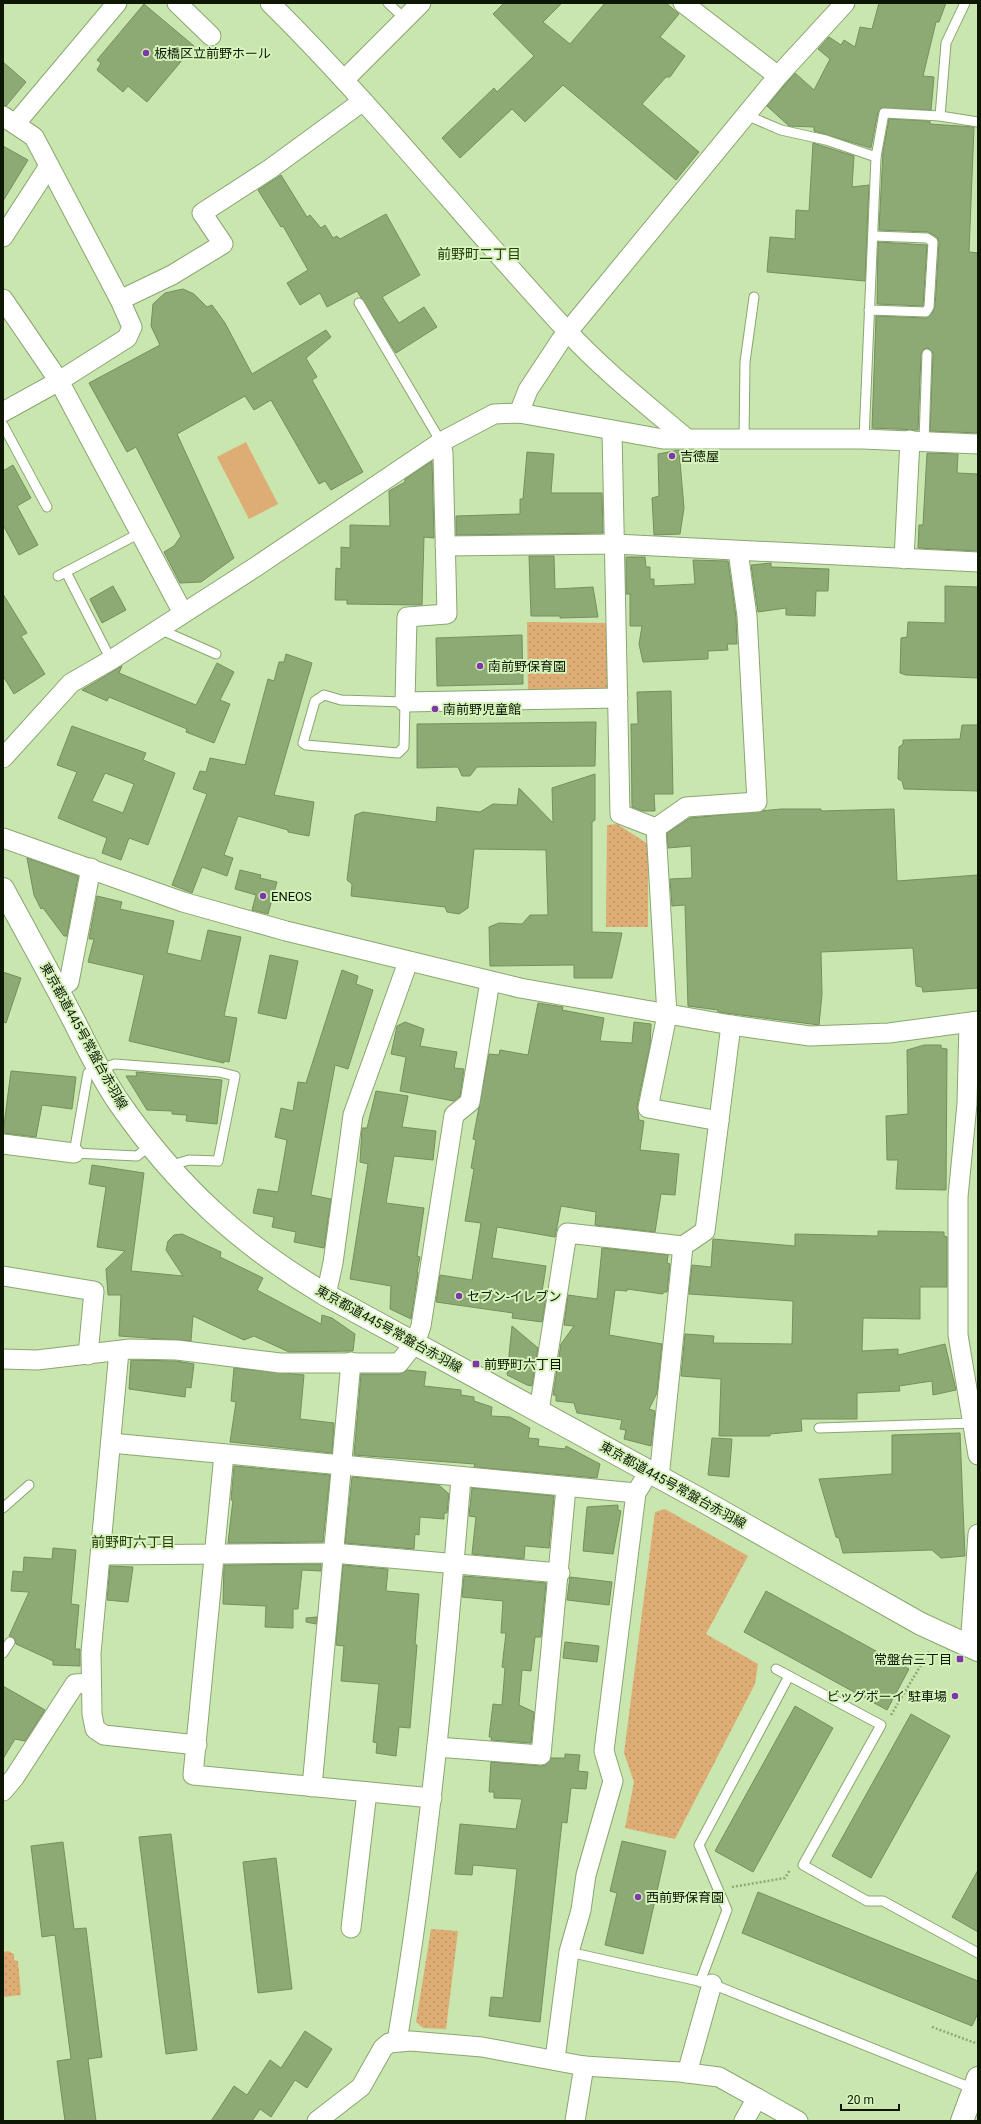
<svg xmlns="http://www.w3.org/2000/svg" width="981" height="2124" font-family="Roboto,'Noto Sans JP',sans-serif">
<style>
.park{fill:url(#park-dots)}
.garden{fill:#ddad75}
.building{fill:#8da974;stroke:#75905c;fill-rule:evenodd}
.lines{fill:none;stroke-linecap:round;stroke-linejoin:round}
.service-casing{stroke:#8aa671;stroke-width:11}
.minor-casing{stroke:#8aa671;stroke-width:21}
.tertiary-casing{stroke:#8aa671;stroke-width:24}
.secondary-casing{stroke:#8aa671;stroke-width:24}
.path{stroke:#8fa77a;stroke-width:2.5;stroke-dasharray:2 2;stroke-linecap:butt}
.service{stroke:#fff;stroke-width:9}
.minor{stroke:#fff;stroke-width:19}
.tertiary{stroke:#fff;stroke-width:22}
.secondary{stroke:#fff;stroke-width:22}
.poi-dot{fill:#7f36a8;stroke:#d5f3bb;stroke-width:1.5}
.labels{text-anchor:middle;dominant-baseline:central;stroke-width:4;stroke-linejoin:round;paint-order:stroke}
.poi-label{font-size:13px;fill:#0d1704;stroke:#d5f3bb;text-anchor:start}
.street-label{font-size:13px;fill:#0d1704;stroke:#d5f3bb}
.neighbourhood-label{font-size:14px;fill:#263c09;stroke:#d5f3bb}
</style>
<defs>
<pattern id="park-dots" width="8" height="8" patternUnits="userSpaceOnUse"><rect width="8" height="8" fill="#ddad75"/><path d="M2 2h.1M6 6h.1" fill="none" stroke="#bc9464" stroke-width="1.8" stroke-linecap="round"/></pattern>
</defs>
<rect width="100%" height="100%" fill="#c8e6ae"/>
<g class="park">
<polygon points="527,622 608,623 609,686 604,692 528,692"/>
<polygon points="617,824 648,844 648,927 606,927 607,825"/>
<polygon points="665,1509 748,1556 706,1634 758,1664 755,1684 675,1839 625,1828 634,1782 624,1753 655,1512"/>
<polygon points="431,1929 458,1931 446,2029 423,2028 416,2022"/>
<polygon points="8,1951 14,1954 14,1960 18,1961 21,1995 3,1997 3,1952"/>
</g>
<polygon class="garden" points="246,442 278,504 249,519 217,457"/>
<g class="building">
<polygon points="504,3 562,3 543,22 570,44 605,3 666,3 679,14 660,37 685,56 670,77 666,77 642,104 699,152 676,180 563,85 525,122 512,109 460,158 442,138 494,88 497,92 534,56 493,14"/>
<polygon points="879,3 946,3 939,22 936,22 923,76 934,77 931,110 881,108 878,112 871,148 814,131 814,127 789,126 767,106 795,73 814,90 830,59 818,49 829,37 841,45 844,40 855,47 860,27 872,29"/>
<polygon points="144,4 194,46 147,102 128,86 123,92 97,70 101,63 97,60"/>
<polygon points="3,62 26,82 6,106 3,105"/>
<polygon points="889,119 930,121 930,124 974,127 969,252 978,253 978,433 930,431 933,354 932,351 928,348 924,349 921,354 918,430 872,428 876,316 926,318 931,315 935,307 939,242 937,237 928,232 879,230 883,151"/>
<polygon points="813,143 854,156 852,187 869,185 865,281 767,272 770,237 795,239 796,210 809,211"/>
<polygon points="3,146 28,160 3,201"/>
<polygon points="281,175 307,217 310,215 321,228 325,225 333,238 337,236 340,239 386,214 420,275 382,297 399,323 424,307 437,327 396,353 357,291 327,307 320,293 300,305 287,283 308,270 283,226 281,227 258,190"/>
<polygon points="878,242 927,245 923,306 877,304"/>
<polygon points="183,289 194,294 207,307 212,305 225,323 252,374 326,330 331,337 306,358 317,377 312,380 363,472 331,490 325,481 319,484 271,400 254,410 245,396 177,434 234,558 201,582 180,583 164,552 174,546 181,536 136,447 127,452 89,383 160,345 151,326 153,304 165,293"/>
<polygon points="679,450 684,508 680,534 654,535 652,498 659,496 658,454"/>
<polygon points="527,452 554,454 551,493 602,493 603,533 456,535 456,516 520,514 520,499 523,499"/>
<polygon points="927,453 958,454 957,473 978,474 978,551 918,548 919,525 923,525"/>
<polygon points="432,461 434,538 424,537 422,605 347,604 347,600 335,600 336,568 341,569 341,547 350,548 350,525 390,526 389,491 405,482 405,479"/>
<polygon points="13,465 31,498 17,506 38,545 19,555 3,525 3,471"/>
<polygon points="529,556 554,556 555,589 593,587 598,617 560,618 560,616 531,616"/>
<polygon points="626,557 645,557 646,567 650,567 650,579 654,579 654,586 695,584 693,560 728,561 736,617 737,644 727,644 728,650 708,651 708,659 643,662 639,644 642,626 630,626 630,594 626,594"/>
<polygon points="771,563 771,567 829,569 828,591 816,591 815,616 786,615 786,608 758,612 751,565"/>
<polygon points="113,586 126,610 102,623 90,599"/>
<polygon points="945,586 978,587 978,678 906,675 900,673 901,638 907,637 908,622 945,623"/>
<polygon points="3,594 27,633 21,636 45,674 14,694 3,676"/>
<polygon points="522,635 523,684 437,686 436,638"/>
<polygon points="286,654 312,663 274,795 314,802 309,836 288,832 288,830 238,816 224,855 233,858 227,876 202,867 192,893 172,885 207,794 193,789 200,771 206,772 210,758 245,765 268,679 274,681 279,662 284,662"/>
<polygon points="217,663 234,672 220,700 230,704 214,743 186,732 187,729 109,697 107,701 82,690 122,666 119,673 196,705"/>
<polygon points="671,691 673,794 654,794 655,811 643,811 632,807 631,724 638,724 637,692"/>
<polygon points="596,722 595,766 477,767 470,776 462,776 458,767 417,768 417,724"/>
<polygon points="962,725 978,725 978,791 904,789 902,781 898,779 899,747 903,744 903,740 960,739"/>
<path d="M 72,726 L 146,753 L 143,760 L 175,773 L 148,845 L 129,838 L 121,860 L 102,853 L 107,838 L 58,818 L 77,772 L 57,765 ZM 105,773 L 134,784 L 123,813 L 92,801 Z"/>
<polygon points="595,774 595,820 592,822 592,932 622,933 612,978 574,978 574,965 490,966 489,927 499,923 522,924 530,915 548,915 546,850 474,849 468,908 459,914 447,912 445,907 351,896 352,884 347,880 355,815 363,812 436,822 437,807 480,812 493,804 517,805 519,788 553,823 552,788"/>
<polygon points="781,809 821,809 821,811 894,809 897,881 978,875 978,988 923,992 922,987 916,986 913,948 821,952 822,994 819,1025 733,1014 718,1012 718,1010 688,1006 685,905 672,906 670,879 692,878 691,846 668,848 667,833 690,818"/>
<polygon points="27,858 78,876 67,936 64,936 43,908 41,909 34,895"/>
<polygon points="240,870 261,875 260,878 277,882 268,914 252,910 256,895 235,889"/>
<polygon points="97,896 122,902 120,909 174,921 167,953 201,961 208,930 241,937 224,1016 237,1018 229,1062 224,1061 224,1063 129,1041 144,975 88,962 94,939 89,939"/>
<polygon points="270,955 298,961 286,1019 258,1013"/>
<polygon points="342,970 358,976 356,984 373,990 348,1069 335,1065 311,1195 331,1199 324,1248 294,1242 296,1232 272,1227 274,1217 253,1213 258,1189 278,1192 287,1140 275,1137 281,1108 293,1111 298,1082 306,1083"/>
<polygon points="3,972 21,978 6,1023 3,1022"/>
<polygon points="538,1003 563,1007 562,1010 604,1018 600,1041 632,1043 634,1022 651,1024 650,1046 637,1106 639,1120 644,1121 640,1150 679,1154 675,1195 661,1194 655,1232 595,1225 596,1212 561,1206 555,1237 497,1227 492,1258 546,1266 542,1292 547,1292 542,1322 512,1318 513,1313 436,1302 440,1275 472,1280 481,1223 465,1221 474,1169 471,1168 476,1140 473,1139 489,1054 499,1055 500,1050 528,1055"/>
<polygon points="405,1022 424,1029 420,1046 457,1052 454,1068 464,1069 460,1096 454,1101 400,1091 406,1057 391,1054 397,1026"/>
<polygon points="924,1045 941,1045 941,1048 947,1049 946,1190 896,1189 898,1160 887,1160 886,1116 908,1114 907,1050"/>
<polygon points="11,1071 76,1077 72,1109 42,1105 36,1137 3,1133"/>
<polygon points="136,1072 222,1080 217,1124 186,1121 187,1115 172,1114 172,1111 147,1110 126,1076 137,1076"/>
<polygon points="376,1091 408,1096 402,1127 436,1131 433,1160 394,1156 386,1203 424,1208 417,1256 420,1257 417,1272 418,1272 411,1319 390,1309 391,1286 350,1279 368,1164 360,1162 362,1128 367,1128"/>
<polygon points="92,1165 144,1173 131,1271 183,1276 166,1250 168,1241 174,1235 182,1234 221,1252 220,1257 263,1278 257,1290 321,1324 322,1315 332,1318 355,1334 353,1351 289,1352 254,1336 244,1340 193,1316 191,1341 119,1336 121,1295 108,1295 106,1269 125,1251 97,1247 106,1187 89,1184"/>
<polygon points="878,1231 944,1232 944,1236 947,1237 947,1287 920,1287 920,1319 863,1318 862,1351 898,1349 898,1355 945,1344 956,1390 933,1395 932,1381 899,1386 900,1391 857,1393 857,1419 801,1419 802,1431 770,1434 770,1436 719,1436 721,1379 681,1376 685,1334 714,1336 713,1343 792,1344 793,1301 689,1294 692,1265 711,1267 713,1239 795,1246 795,1234 878,1236"/>
<polygon points="602,1248 668,1255 667,1263 670,1264 667,1292 663,1292 663,1294 627,1289 627,1291 615,1290 609,1335 662,1344 657,1393 649,1409 655,1411 651,1446 624,1439 626,1430 620,1429 622,1420 577,1413 574,1403 556,1401 556,1395 553,1395 561,1344 574,1326 564,1325 568,1295 597,1299"/>
<polygon points="512,1326 538,1348 532,1386 527,1385 507,1375"/>
<polygon points="131,1360 176,1361 194,1364 191,1388 186,1387 185,1397 129,1389"/>
<polygon points="234,1368 304,1375 300,1419 334,1423 332,1453 230,1442 236,1402 231,1401"/>
<polygon points="407,1370 426,1372 424,1386 461,1390 461,1395 474,1397 474,1401 492,1407 491,1416 510,1417 530,1428 528,1438 539,1439 538,1446 565,1449 566,1446 600,1464 597,1478 474,1467 475,1464 354,1455 361,1374 399,1374"/>
<polygon points="960,1433 965,1556 941,1558 932,1550 843,1553 839,1538 836,1537 819,1479 892,1474 892,1435"/>
<polygon points="712,1438 732,1439 729,1477 708,1475"/>
<polygon points="234,1466 330,1475 323,1542 228,1543 233,1500 231,1500"/>
<polygon points="352,1477 439,1485 449,1494 447,1513 444,1513 444,1519 420,1517 419,1535 415,1534 414,1549 345,1543"/>
<polygon points="472,1488 554,1496 549,1548 525,1546 524,1559 472,1554 476,1517 469,1516"/>
<polygon points="618,1505 618,1510 621,1511 613,1554 583,1551 587,1507"/>
<polygon points="53,1548 76,1550 71,1604 79,1605 75,1649 80,1649 80,1666 53,1665 53,1661 16,1644 15,1639 9,1636 29,1592 11,1591 13,1571 23,1572 24,1557 52,1559"/>
<polygon points="321,1564 321,1571 302,1570 298,1609 293,1609 293,1628 265,1627 266,1606 223,1604 224,1565"/>
<polygon points="343,1565 388,1569 386,1591 419,1594 416,1631 415,1644 417,1645 410,1728 399,1727 396,1756 376,1753 377,1743 373,1742 379,1684 341,1681 344,1646 336,1645 336,1642"/>
<polygon points="110,1566 133,1567 128,1602 107,1600"/>
<polygon points="464,1576 546,1583 541,1637 535,1637 531,1671 522,1670 519,1705 534,1712 531,1743 491,1740 492,1737 489,1737 493,1704 502,1705 505,1668 502,1667 506,1633 501,1633 503,1601 462,1597"/>
<polygon points="570,1577 612,1582 609,1605 567,1600"/>
<polygon points="766,1591 909,1669 887,1710 744,1632"/>
<polygon points="317,1617 316,1624 306,1622 306,1618"/>
<polygon points="565,1642 599,1646 597,1662 563,1658"/>
<polygon points="3,1686 45,1710 25,1741 15,1739 3,1759"/>
<polygon points="795,1706 833,1728 753,1872 715,1851"/>
<polygon points="911,1714 950,1736 871,1878 832,1856"/>
<polygon points="565,1754 580,1755 578,1771 588,1772 586,1789 571,1788 567,1823 562,1822 540,2022 489,2016 491,1997 503,1998 517,1869 473,1865 472,1875 455,1874 460,1824 516,1829 522,1799 494,1798 494,1792 489,1792 491,1762 541,1766 546,1765 551,1758 565,1758"/>
<polygon points="171,1834 197,2050 166,2054 139,1837"/>
<polygon points="622,1841 666,1851 643,1954 605,1945 617,1893 610,1891"/>
<polygon points="63,1842 74,1929 86,1928 102,2057 88,2059 96,2121 65,2121 57,2061 71,2059 55,1935 42,1937 31,1846"/>
<polygon points="276,1858 292,1989 258,1993 243,1862"/>
<polygon points="978,1870 978,1932 952,1917"/>
<polygon points="758,1892 978,1981 978,2013 972,2026 742,1933"/>
<polygon points="305,2031 332,2049 307,2088 295,2080 271,2117 260,2109 252,2121 211,2121 234,2086 247,2095 270,2060 281,2068"/>
</g>
<g class="lines">
<g class="service-casing">
<g id="service">
<polyline points="388,3 405,19"/>
<polyline points="965,3 946,43 940,116 978,122"/>
<polyline points="746,115 781,130 826,140 876,157"/>
<polyline points="359,303 441,442"/>
<polyline points="869,310 926,312 929,307 933,242 927,238 874,236"/>
<polyline points="3,425 47,507"/>
<polyline points="744,439 745,362 754,297"/>
<polyline points="864,439 876,157 884,113 940,116"/>
<polyline points="924,441 927,354"/>
<polyline points="66,572 111,660"/>
<polyline points="58,576 140,533"/>
<polyline points="159,629 216,654"/>
<polygon points="324,695 341,700 405,702 404,747 398,753 306,745 303,743 315,701"/>
<polyline points="151,1145 137,1156 74,1153 88,1073 115,1064 219,1072 235,1076 218,1161 189,1160 169,1166"/>
<polyline points="819,1428 974,1423"/>
<polyline points="3,1508 29,1485"/>
<polyline points="3,1653 10,1642"/>
<polyline points="776,1669 881,1725 803,1865 867,1901 883,1901 978,1953"/>
<polyline points="569,1952 712,1984 974,2089"/>
<polyline points="700,1982 727,1910 699,1845 789,1676"/>
</g>
</g>
<g class="minor-casing">
<g id="minor">
<polyline points="177,3 211,36"/>
<path d="M 270,3 C 375,107 467,223 567,331 C 603,370 646,404 686,438"/>
<polyline points="683,3 778,76"/>
<polyline points="344,80 421,3"/>
<polyline points="3,116 34,137 120,300 132,327 127,338 59,381 3,412"/>
<polyline points="16,123 117,3"/>
<polyline points="3,237 49,166"/>
<polyline points="3,299 59,381 183,613"/>
<polyline points="120,300 172,275 223,244 202,213 270,169 363,101"/>
<polyline points="519,413 528,390 561,340 778,76 845,3"/>
<polyline points="612,431 620,814 656,828"/>
<polyline points="441,442 443,453 447,614 407,617 405,702 618,698"/>
<polyline points="445,546 615,544 978,562"/>
<polyline points="904,559 910,440"/>
<polyline points="3,758 71,683 111,660 257,566 441,442 494,414 519,413 663,439 863,439 978,444"/>
<polyline points="3,838 183,902 286,931 520,988 731,1025 810,1036 889,1033 978,1021"/>
<polyline points="58,989 69,982 91,868"/>
<polyline points="969,1023 967,1104 958,1197 958,1335 978,1455"/>
<polyline points="719,1121 648,1108 667,1015 656,828 686,807 757,802 747,616 738,551"/>
<polyline points="3,1144 74,1153"/>
<polyline points="3,1276 94,1291 88,1355"/>
<polyline points="326,1295 333,1263 353,1115 408,962"/>
<polyline points="119,1351 91,1653 92,1714 95,1729 104,1735 197,1745"/>
<polyline points="3,1359 37,1360 130,1349 177,1350 280,1363 399,1363 415,1343 421,1326 454,1115 470,1102 490,981"/>
<polyline points="539,1411 567,1233 683,1246"/>
<polyline points="111,1443 636,1493"/>
<polyline points="224,1454 193,1775 432,1798"/>
<polyline points="659,1478 683,1246 705,1231 731,1025"/>
<polyline points="101,1555 333,1553 560,1573"/>
<polyline points="970,1647 978,1534"/>
<polyline points="437,1747 541,1755 566,1488"/>
<polyline points="312,1787 351,1362"/>
<polyline points="3,1791 14,1778 75,1684 91,1683"/>
<polyline points="351,1928 367,1792"/>
<path d="M 397,2041 C 429,1854 446,1666 461,1478"/>
<polyline points="555,2059 569,1952 581,1910 586,1875 613,1781 604,1751 636,1493 649,1472"/>
<polyline points="687,2073 712,1984"/>
<polyline points="317,2121 361,2087 383,2048 389,2043 411,2041 482,2047 584,2066 680,2072 719,2077 798,2121"/>
<polyline points="575,2121 584,2066"/>
<polyline points="744,2121 757,2098"/>
</g>
</g>
<g class="tertiary-casing">
<polyline id="tertiary" points="962,2121 978,2078"/>
</g>
<g class="secondary-casing">
<path id="secondary" d="M 3,889 C 26,932 50,974 72,1017 C 87,1046 101,1077 120,1104 C 178,1187 239,1243 326,1295 L 703,1501 L 921,1624 L 978,1650"/>
</g>
<g class="path">
<polyline points="891,1715 930,1650"/>
<polyline points="732,1887 785,1878 790,1870"/>
<polyline points="932,2027 978,2044"/>
</g>
<use href="#service" class="service"/>
<use href="#minor" class="minor"/>
<use href="#tertiary" class="tertiary"/>
<use href="#secondary" class="secondary"/>
</g>
<g class="poi-dot">
<circle cx="146" cy="53" r="4"/>
<circle cx="672" cy="456" r="4"/>
<circle cx="480" cy="666" r="4"/>
<circle cx="435" cy="709" r="4"/>
<circle cx="263" cy="896" r="4"/>
<circle cx="459" cy="1296" r="4"/>
<rect x="472" y="1360" width="8" height="8" rx="2"/>
<rect x="956" y="1655" width="8" height="8" rx="2"/>
<circle cx="955" cy="1696" r="4"/>
<circle cx="638" cy="1897" r="4"/>
</g>
<g class="labels">
<g class="poi-label">
<text x="154" y="53">板橋区立前野ホール</text>
<text x="680" y="456">吉徳屋</text>
<text x="488" y="666">南前野保育園</text>
<text x="443" y="709">南前野児童館</text>
<text x="271" y="896">ENEOS</text>
<text x="467" y="1296">セブン-イレブン</text>
<text x="484" y="1364">前野町六丁目</text>
<text x="952" y="1659" text-anchor="end">常盤台三丁目</text>
<text x="947" y="1696" text-anchor="end">ビッグボーイ 駐車場</text>
<text x="646" y="1897">西前野保育園</text>
</g>
<g class="street-label">
<text transform="translate(84 1036) rotate(61)">東京都道445号常盤台赤羽線</text>
<text transform="translate(389 1329) rotate(29)">東京都道445号常盤台赤羽線</text>
<text transform="translate(673 1485) rotate(29)">東京都道445号常盤台赤羽線</text>
</g>
<g class="neighbourhood-label">
<text x="479" y="254">前野町二丁目</text>
<text x="133" y="1542">前野町六丁目</text>
</g>
</g>
<rect width="981" height="2124" fill="none" stroke="#0d1704" stroke-width="8"/>
<path d="M841 2104v6h58v-6" fill="none" stroke="#0d1704" stroke-width="2"/>
<text x="847" y="2104" font-size="12" fill="#0d1704" stroke="#d5f3bb" stroke-width="3" paint-order="stroke">20 m</text>
</svg>
